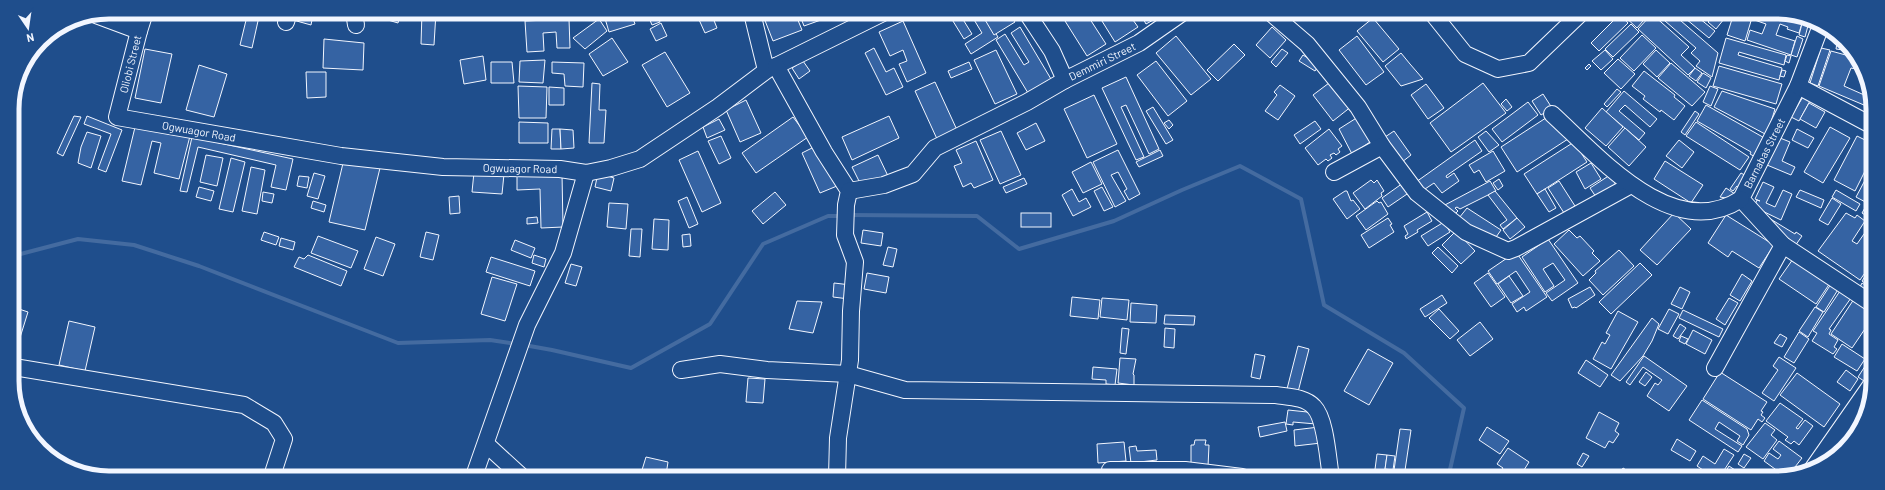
<svg xmlns="http://www.w3.org/2000/svg" width="1885" height="490" font-family="Barlow,sans-serif">
<style>
.lines{fill:none;stroke-linecap:round;stroke-linejoin:round}
.stream{stroke:#446ba0;stroke-width:4}
.building{fill:#3563a3;stroke:#f2f6ff}
.minor-casing{stroke:#f2f6ff;stroke-width:18}
.minor{stroke:#1f4e8c;stroke-width:16}
.labels{text-anchor:middle;dominant-baseline:central;stroke-width:3;stroke-linejoin:round;paint-order:stroke}
.street-label{font-size:11px;fill:#f2f6ff;stroke:#1f4e8c}
.rim{fill:none;stroke:#f2f6ff;stroke-width:5}
</style>
<rect width="100%" height="100%" fill="#1f4e8c"/>
<g class="lines">
<g class="stream">
<polyline points="849,215 977,216 1019,249 1114,221 1182,190 1240,166 1301,199 1324,305 1404,353 1464,408 1449,474 1452,477"/>
<polyline points="13,256 78,239 134,245 199,266 398,343 490,340 517,344"/>
<polyline points="524,345 552,350 631,368 710,324 763,244 828,216 842,216"/>
</g>
</g>
<g class="building">
<polygon points="109,12 125,12 122,20"/>
<polygon points="248,12 260,12 252,48 240,45"/>
<polygon points="296,12 313,15 311,25 293,20"/>
<polygon points="390,12 401,12 398,23 388,20"/>
<polygon points="422,12 436,12 434,45 421,44"/>
<polygon points="613,13 631,13 635,24 609,32 604,15"/>
<polygon points="647,13 656,13 660,22 652,25"/>
<polygon points="696,13 711,13 717,28 705,33"/>
<polygon points="762,13 795,13 802,30 773,41"/>
<polygon points="799,13 831,13 832,16 804,26"/>
<polygon points="948,13 959,13 972,34 964,39"/>
<polygon points="970,13 983,13 998,37 971,54 965,44 982,33"/>
<polygon points="981,13 999,13 1001,16 1009,13 1015,22 994,35"/>
<polygon points="1060,13 1086,13 1106,44 1087,56"/>
<polygon points="1097,13 1128,13 1138,27 1115,42"/>
<polygon points="1140,13 1166,13 1146,24"/>
<polygon points="1620,14 1628,23 1599,51 1591,43"/>
<polygon points="1622,14 1649,14 1637,28"/>
<polygon points="1652,14 1689,47 1681,55 1695,68 1688,75 1638,29"/>
<polygon points="1657,14 1673,14 1718,53 1712,77 1696,66 1700,61 1691,53 1696,48"/>
<polygon points="1680,14 1694,14 1715,31 1709,38"/>
<polygon points="1715,14 1728,14 1716,29 1708,22"/>
<polygon points="1743,14 1784,14 1803,20 1799,33 1787,29 1788,27 1780,24 1776,35 1795,41 1791,55 1747,40 1750,30 1762,34 1766,24 1743,16"/>
<polygon points="1733,16 1751,21 1745,41 1727,35"/>
<polygon points="1373,18 1399,49 1383,62 1357,31"/>
<polygon points="569,19 570,48 557,48 556,32 543,33 544,51 527,52 525,21"/>
<polygon points="599,19 607,31 585,49 573,38"/>
<polygon points="1803,20 1809,22 1805,37 1799,35"/>
<polygon points="903,21 926,73 907,82 899,64 907,61 903,50 890,56 879,32"/>
<polygon points="661,23 667,36 656,41 650,29"/>
<polygon points="1631,24 1639,32 1613,57 1605,49"/>
<polygon points="1020,27 1051,79 1028,93 996,40 1005,34 1024,65 1029,62 1011,33"/>
<polygon points="1272,27 1286,40 1270,58 1256,45"/>
<polygon points="1642,35 1656,48 1634,71 1620,58"/>
<polygon points="1176,36 1211,79 1191,95 1156,53"/>
<polygon points="1357,36 1384,72 1366,85 1339,50"/>
<polygon points="1797,36 1803,39 1797,57 1791,55"/>
<polygon points="1838,37 1845,41 1850,51 1836,49"/>
<polygon points="612,38 628,62 603,76 589,54"/>
<polygon points="1726,38 1786,55 1784,65 1739,52 1738,55 1782,68 1779,80 1719,63"/>
<polygon points="324,39 364,43 363,70 323,68"/>
<polygon points="1234,44 1245,55 1218,81 1207,70"/>
<polygon points="874,48 886,72 894,68 903,87 886,95 865,53"/>
<polygon points="1821,48 1830,50 1818,86 1810,83"/>
<polygon points="145,49 172,54 161,103 135,98"/>
<polygon points="1282,49 1288,53 1276,67 1271,62"/>
<polygon points="996,50 1017,94 995,104 974,60"/>
<polygon points="1605,50 1613,59 1601,70 1592,61"/>
<polygon points="1656,50 1670,63 1657,77 1643,64"/>
<polygon points="1831,51 1853,57 1860,70 1851,68 1844,86 1871,98 1871,108 1819,86"/>
<polygon points="665,52 690,93 667,107 642,65"/>
<polygon points="1401,53 1410,64 1423,79 1401,86 1385,66"/>
<polygon points="1303,55 1319,65 1315,71 1299,61"/>
<polygon points="1787,55 1791,56 1789,63 1785,61"/>
<polygon points="483,56 486,80 464,84 460,60"/>
<polygon points="1618,59 1635,74 1621,89 1604,73"/>
<polygon points="545,60 543,83 519,82 520,61"/>
<polygon points="803,61 810,71 799,79 792,68"/>
<polygon points="1156,61 1187,101 1168,116 1137,75"/>
<polygon points="491,62 512,62 514,83 491,83"/>
<polygon points="552,62 584,63 583,87 565,86 564,74 552,73"/>
<polygon points="969,62 972,69 951,78 948,71"/>
<polygon points="1671,63 1705,92 1692,106 1658,78"/>
<polygon points="1589,64 1591,66 1587,70 1585,68"/>
<polygon points="199,65 227,74 214,117 186,110"/>
<polygon points="1719,66 1782,84 1776,104 1713,86"/>
<polygon points="1695,68 1702,73 1696,81 1689,76"/>
<polygon points="1782,70 1786,71 1784,77 1780,76"/>
<polygon points="1644,71 1675,95 1674,97 1685,106 1674,120 1661,110 1660,112 1643,99 1645,96 1632,86"/>
<polygon points="306,72 326,72 326,97 307,98"/>
<polygon points="1703,73 1711,78 1706,88 1697,82"/>
<polygon points="1126,77 1159,149 1149,154 1126,105 1121,107 1144,157 1136,160 1102,88"/>
<polygon points="1333,80 1352,106 1333,121 1313,95"/>
<polygon points="935,82 957,130 937,139 915,91"/>
<polygon points="592,83 600,84 599,110 606,110 604,143 589,143"/>
<polygon points="1483,83 1506,113 1451,152 1430,123"/>
<polygon points="1426,84 1444,108 1428,119 1411,95"/>
<polygon points="1280,85 1295,96 1278,120 1265,111 1277,95 1274,92"/>
<polygon points="518,86 547,87 546,118 519,118"/>
<polygon points="1710,86 1718,89 1711,106 1703,102"/>
<polygon points="549,87 564,88 564,105 549,105"/>
<polygon points="1617,89 1621,92 1607,107 1604,104"/>
<polygon points="1624,91 1657,119 1650,127 1625,105 1619,111 1645,133 1639,140 1606,112"/>
<polygon points="1722,91 1775,109 1767,135 1714,107"/>
<polygon points="1543,94 1552,108 1541,115 1532,101"/>
<polygon points="1094,95 1117,144 1087,158 1064,109"/>
<polygon points="1804,95 1811,99 1799,121 1791,117"/>
<polygon points="1506,99 1512,107 1507,111 1501,104"/>
<polygon points="746,100 761,133 740,142 726,110"/>
<polygon points="1528,102 1538,115 1502,142 1492,129"/>
<polygon points="1809,103 1825,112 1816,128 1800,119"/>
<polygon points="1706,105 1768,140 1757,158 1750,154 1751,152 1697,121"/>
<polygon points="1153,107 1173,140 1166,144 1146,111"/>
<polygon points="1602,108 1623,127 1606,146 1585,128"/>
<polygon points="1695,111 1699,114 1685,135 1681,132"/>
<polygon points="1552,114 1568,139 1517,172 1501,147"/>
<polygon points="74,116 81,117 63,156 57,153"/>
<polygon points="87,116 122,130 106,172 98,169 111,134 84,124"/>
<polygon points="889,116 899,138 852,160 842,137"/>
<polygon points="793,117 808,137 756,173 742,153"/>
<polygon points="1358,117 1373,140 1352,154 1339,129"/>
<polygon points="719,119 725,130 707,138 703,127"/>
<polygon points="1169,120 1173,125 1169,129 1164,123"/>
<polygon points="1315,121 1321,129 1300,144 1294,135"/>
<polygon points="519,122 548,123 548,143 519,143"/>
<polygon points="1696,122 1749,157 1740,170 1686,136"/>
<polygon points="136,123 190,136 179,179 154,173 161,143 152,141 141,185 122,181"/>
<polygon points="1036,123 1045,141 1026,150 1017,133"/>
<polygon points="1830,127 1850,138 1823,183 1804,172"/>
<polygon points="1625,128 1646,147 1629,166 1608,147"/>
<polygon points="552,129 560,129 561,149 551,149"/>
<polygon points="560,129 573,130 574,148 561,149"/>
<polygon points="1329,129 1342,146 1338,149 1340,152 1336,155 1334,153 1330,155 1332,158 1328,161 1326,159 1318,165 1305,148"/>
<polygon points="1797,129 1814,138 1808,148 1792,140"/>
<polygon points="1001,131 1021,175 1000,184 980,140"/>
<polygon points="1394,131 1411,155 1402,162 1385,137"/>
<polygon points="1486,131 1499,145 1489,152 1478,137"/>
<polygon points="87,132 101,136 91,168 78,163 81,147"/>
<polygon points="721,136 731,158 719,164 708,141"/>
<polygon points="1857,136 1871,143 1871,159 1855,191 1834,180"/>
<polygon points="192,137 293,159 286,190 271,187 276,165 198,147 187,192 180,191"/>
<polygon points="1780,138 1790,142 1782,161 1795,167 1791,175 1767,165"/>
<polygon points="1475,140 1482,151 1446,176 1447,178 1454,173 1459,181 1442,193 1434,183 1422,191 1416,182"/>
<polygon points="1679,140 1694,152 1682,168 1666,156"/>
<polygon points="976,141 993,180 974,188 971,183 963,187 954,166 962,163 956,150"/>
<polygon points="1574,142 1587,162 1537,194 1524,174"/>
<polygon points="818,145 837,186 820,193 802,153"/>
<polygon points="1118,150 1140,194 1129,200 1124,191 1127,189 1118,172 1111,175 1126,201 1115,207 1093,162"/>
<polygon points="1160,150 1163,156 1139,167 1136,162"/>
<polygon points="698,151 721,203 702,212 679,160"/>
<polygon points="1493,151 1505,171 1486,182 1479,170 1474,173 1469,165"/>
<polygon points="206,155 223,158 217,186 200,182"/>
<polygon points="878,155 888,176 862,187 852,167"/>
<polygon points="231,158 245,162 233,212 219,209"/>
<polygon points="344,159 380,168 365,230 329,222"/>
<polygon points="1665,161 1703,185 1691,203 1654,179"/>
<polygon points="1091,162 1102,184 1083,193 1072,172"/>
<polygon points="1591,163 1601,179 1585,189 1576,172"/>
<polygon points="251,167 265,170 257,214 242,211"/>
<polygon points="1871,169 1871,205 1856,197"/>
<polygon points="474,172 504,174 502,194 472,192"/>
<polygon points="314,173 325,176 318,199 307,196"/>
<polygon points="598,173 614,178 611,191 595,187"/>
<polygon points="1741,173 1748,177 1741,189 1737,186 1733,191 1730,189"/>
<polygon points="562,174 563,227 541,228 540,189 517,190 517,176"/>
<polygon points="1610,175 1616,185 1596,197 1590,188"/>
<polygon points="299,176 309,177 307,188 297,186"/>
<polygon points="1024,178 1027,184 1006,193 1003,187"/>
<polygon points="1499,179 1503,186 1498,190 1493,183"/>
<polygon points="1371,180 1374,183 1377,180 1384,191 1381,193 1382,196 1365,209 1353,193"/>
<polygon points="1490,181 1496,191 1460,209 1457,207 1455,208 1458,211 1455,214 1443,206"/>
<polygon points="1559,181 1575,206 1564,213 1548,188"/>
<polygon points="1763,182 1774,187 1766,203 1775,207 1783,190 1792,194 1781,220 1754,207 1757,200 1760,201 1755,199"/>
<polygon points="1403,183 1410,192 1388,207 1382,198"/>
<polygon points="199,187 214,191 211,201 196,197"/>
<polygon points="1102,187 1113,207 1104,211 1094,191"/>
<polygon points="1726,188 1735,194 1731,199 1720,197"/>
<polygon points="1072,189 1079,202 1086,198 1091,207 1073,216 1062,195"/>
<polygon points="1545,189 1556,208 1549,212 1537,194"/>
<polygon points="1800,190 1824,200 1821,208 1796,197"/>
<polygon points="1836,190 1860,204 1856,211 1832,197"/>
<polygon points="1345,191 1347,191 1351,201 1353,200 1360,209 1347,219 1333,199"/>
<polygon points="1495,191 1517,218 1503,229 1500,225 1507,220 1488,195"/>
<polygon points="263,192 274,194 272,203 262,201"/>
<polygon points="775,192 786,205 763,224 752,211"/>
<polygon points="459,196 460,213 450,214 449,197"/>
<polygon points="687,197 698,224 689,228 678,201"/>
<polygon points="1832,198 1841,204 1828,225 1819,220"/>
<polygon points="313,201 326,205 324,212 311,208"/>
<polygon points="1377,201 1379,203 1381,202 1388,214 1366,230 1356,216"/>
<polygon points="609,203 628,204 626,229 607,227"/>
<polygon points="1866,206 1871,209 1871,219 1862,213"/>
<polygon points="1467,208 1501,230 1494,240 1459,218"/>
<polygon points="1427,212 1432,221 1417,230 1418,232 1406,239 1405,236 1408,234 1404,226"/>
<polygon points="1759,212 1795,234 1796,232 1802,236 1795,246"/>
<rect x="1021" y="213" width="30" height="14"/>
<polygon points="1674,213 1691,229 1657,265 1640,250"/>
<polygon points="1846,213 1855,218 1857,215 1865,221 1852,241 1857,244 1871,224 1871,264 1860,280 1818,251"/>
<polygon points="1726,215 1774,245 1759,268 1732,251 1728,257 1708,243"/>
<polygon points="537,217 538,223 527,224 527,218"/>
<polygon points="1388,218 1392,224 1390,225 1394,232 1369,248 1361,235"/>
<polygon points="1517,218 1525,227 1510,239 1503,230"/>
<polygon points="654,219 669,220 668,250 652,249"/>
<polygon points="1444,222 1450,232 1428,246 1421,236"/>
<polygon points="631,229 642,229 640,257 629,256"/>
<polygon points="863,230 883,233 881,246 861,243"/>
<polygon points="1569,230 1577,238 1580,236 1594,251 1592,253 1600,261 1583,276 1554,244"/>
<polygon points="1456,231 1475,251 1461,264 1442,245"/>
<polygon points="264,232 279,237 276,245 261,240"/>
<polygon points="426,232 439,235 433,260 420,257"/>
<polygon points="690,234 691,246 683,247 682,235"/>
<polygon points="318,236 358,251 351,268 311,253"/>
<polygon points="376,237 395,244 383,276 364,269"/>
<polygon points="281,238 295,242 293,250 279,246"/>
<polygon points="1548,239 1578,283 1552,301 1546,293 1565,280 1553,263 1543,269 1554,286 1545,292 1522,257"/>
<polygon points="515,240 535,248 531,258 511,250"/>
<polygon points="888,247 897,249 893,267 883,265"/>
<polygon points="1438,247 1458,266 1452,273 1432,253"/>
<polygon points="1619,250 1634,266 1603,295 1589,280 1596,273 1595,271"/>
<polygon points="1516,252 1547,297 1526,311 1524,307 1517,312 1512,304 1530,292 1516,271 1497,284 1488,271"/>
<polygon points="308,255 347,271 341,286 294,267 299,257 304,259"/>
<polygon points="534,255 546,259 544,267 532,263"/>
<polygon points="491,257 535,271 530,286 486,272"/>
<polygon points="1793,259 1830,283 1816,304 1779,279"/>
<polygon points="1640,263 1652,275 1611,314 1599,302"/>
<polygon points="571,264 582,267 576,286 565,283"/>
<polygon points="1871,267 1871,288 1862,281"/>
<polygon points="867,273 889,277 886,293 864,289"/>
<polygon points="1488,273 1505,297 1491,307 1474,283"/>
<polygon points="1742,274 1752,281 1740,301 1730,295"/>
<polygon points="1509,276 1523,296 1511,303 1498,284"/>
<polygon points="492,277 517,284 505,321 481,314"/>
<polygon points="834,283 851,285 849,299 833,297"/>
<polygon points="1862,283 1868,287 1864,292 1859,289"/>
<polygon points="1831,284 1839,288 1824,312 1816,307"/>
<polygon points="1590,287 1595,295 1576,308 1575,307 1572,308 1568,299"/>
<polygon points="1680,287 1690,292 1682,309 1671,304"/>
<polygon points="1840,291 1851,298 1829,329 1831,330 1829,334 1838,340 1834,347 1837,349 1833,354 1812,341 1817,333 1813,331"/>
<polygon points="1442,295 1447,303 1425,317 1420,309"/>
<polygon points="1072,297 1100,300 1098,319 1070,316"/>
<polygon points="1102,298 1129,300 1127,320 1100,317"/>
<polygon points="1729,298 1738,303 1725,325 1716,319"/>
<polygon points="1854,299 1871,310 1871,320 1852,348 1831,334"/>
<polygon points="797,301 822,302 813,333 789,329"/>
<polygon points="1131,303 1157,305 1156,323 1130,322"/>
<polygon points="13,307 28,312 18,344 14,343"/>
<polygon points="1815,307 1823,312 1808,337 1799,331"/>
<polygon points="1439,309 1459,331 1450,339 1429,318"/>
<polygon points="1669,309 1679,314 1668,334 1658,329"/>
<polygon points="1683,310 1723,329 1719,337 1679,318"/>
<polygon points="1618,311 1638,322 1611,369 1593,359 1602,342 1605,344 1610,335 1606,333"/>
<polygon points="1165,315 1195,316 1194,325 1164,324"/>
<polygon points="1652,318 1659,324 1652,341 1643,356 1620,381 1611,375"/>
<polygon points="69,321 95,327 85,371 59,365"/>
<polygon points="1480,322 1493,339 1470,356 1457,340"/>
<polygon points="1680,324 1686,328 1678,339 1673,336"/>
<polygon points="1122,328 1129,329 1126,354 1120,353"/>
<polygon points="1165,328 1175,329 1174,348 1164,347"/>
<polygon points="1693,330 1712,340 1705,354 1686,344"/>
<polygon points="1799,332 1809,339 1794,363 1784,357"/>
<polygon points="1780,334 1787,338 1782,347 1774,343"/>
<polygon points="1681,336 1688,339 1685,344 1679,341"/>
<polygon points="1842,344 1865,359 1857,371 1834,357"/>
<polygon points="1298,346 1309,349 1298,392 1287,389"/>
<polygon points="1368,349 1393,363 1369,405 1344,391"/>
<polygon points="1255,354 1265,356 1260,379 1251,377"/>
<polygon points="1644,356 1687,386 1669,411 1647,396 1655,383 1658,385 1662,380 1643,367 1630,385 1626,382"/>
<polygon points="1779,357 1796,368 1774,401 1762,393 1778,370 1773,366"/>
<polygon points="1871,357 1871,377 1867,383 1858,377"/>
<polygon points="1120,358 1136,359 1133,374 1134,375 1134,385 1118,383"/>
<polygon points="1586,360 1608,375 1600,387 1578,373"/>
<polygon points="1093,367 1117,369 1115,385 1106,384 1106,380 1092,379"/>
<polygon points="1846,370 1858,379 1850,391 1837,382"/>
<polygon points="1646,372 1652,377 1645,386 1639,382"/>
<polygon points="1720,372 1767,402 1761,411 1763,412 1761,415 1765,418 1762,422 1758,419 1751,430 1703,399"/>
<polygon points="1797,373 1840,404 1824,427 1780,395"/>
<polygon points="748,378 765,379 763,403 746,402"/>
<polygon points="1702,400 1747,429 1749,435 1743,445 1737,441 1740,436 1719,422 1715,429 1742,446 1738,452 1689,420"/>
<polygon points="1780,403 1803,419 1796,428 1798,429 1805,420 1813,426 1799,445 1794,441 1791,444 1785,440 1788,437 1766,421"/>
<polygon points="1288,410 1317,413 1316,424 1293,422 1293,425 1286,424"/>
<polygon points="1599,412 1619,423 1615,431 1619,434 1613,443 1609,441 1605,448 1586,438"/>
<polygon points="1858,417 1863,421 1860,429 1846,447 1840,442"/>
<polygon points="1285,422 1287,431 1260,437 1258,427"/>
<polygon points="1765,423 1775,430 1771,435 1777,440 1763,459 1746,447"/>
<polygon points="1319,427 1321,443 1295,446 1294,430"/>
<polygon points="1487,427 1509,441 1500,454 1479,440"/>
<polygon points="1400,429 1411,430 1404,477 1393,477"/>
<polygon points="1677,439 1696,451 1690,461 1671,450"/>
<polygon points="1195,440 1206,440 1205,445 1209,445 1208,467 1191,467 1191,445 1194,445"/>
<polygon points="1779,441 1802,458 1788,476 1786,477 1764,461 1769,453 1778,459 1781,455 1773,449"/>
<polygon points="1124,442 1126,461 1098,463 1097,444"/>
<polygon points="1840,445 1844,448 1840,454 1828,461"/>
<polygon points="1136,446 1137,451 1156,450 1157,460 1131,463 1129,447"/>
<polygon points="1508,448 1529,462 1519,478 1515,475 1513,478 1507,478 1500,473 1503,468 1497,464"/>
<polygon points="1724,449 1734,455 1719,478 1715,478 1697,466 1703,456 1715,464"/>
<polygon points="1583,453 1589,456 1582,467 1577,464"/>
<polygon points="1377,454 1387,455 1384,477 1374,477"/>
<polygon points="1744,454 1751,458 1744,468 1738,464"/>
<polygon points="1387,455 1395,456 1393,470 1385,469"/>
<polygon points="646,457 668,462 666,475 642,470"/>
<polygon points="1729,466 1738,472 1734,478 1730,478 1724,474"/>
<polygon points="1623,468 1638,477 1638,478 1617,478"/>
<polygon points="133,470 153,476 132,476"/>
<polygon points="1325,470 1326,477 1307,477 1306,472"/>
</g>
<g class="lines">
<g class="minor-casing">
<g id="minor">
<polyline points="145,12 139,31 117,117 341,156 443,167 560,169 586,173 611,168 640,159 718,107 771,67 776,66 883,13"/>
<polyline points="354,12 356,25"/>
<polyline points="752,13 766,70"/>
<polyline points="1027,13 1052,51 1065,80 1139,43 1182,13"/>
<polyline points="1271,13 1307,44 1358,107 1382,146 1417,193 1466,232 1508,251 1516,248 1631,185"/>
<polyline points="1433,14 1465,54 1498,69 1529,63 1580,14"/>
<polyline points="96,15 139,31"/>
<polyline points="286,22 289,12"/>
<polyline points="1820,28 1798,86 1741,199 1783,245 1871,303"/>
<polyline points="776,66 824,152 849,191 846,205 845,235 855,262 851,311 850,360 838,438 837,477"/>
<polyline points="1798,86 1871,125"/>
<path d="M 1552,114 C 1598,156 1673,244 1741,199"/>
<polyline points="1334,172 1382,146"/>
<polyline points="849,191 884,185 913,174 935,148 1027,102 1065,80"/>
<polyline points="14,367 244,405 274,423 284,439 272,476"/>
<polyline points="1715,368 1783,245"/>
<path d="M 681,370 L 720,364 L 767,370 L 848,374 L 905,390 L 1276,395 C 1289,397 1305,397 1314,407 C 1326,419 1328,461 1331,477"/>
<polyline points="486,444 522,477"/>
<polyline points="1110,470 1185,470 1242,477"/>
<polyline points="1811,471 1871,385"/>
<polyline points="474,476 527,325 563,253 586,173"/>
</g>
</g>
<use href="#minor" class="minor"/>
</g>
<g class="labels">
<g class="street-label">
<text transform="translate(1102 61) rotate(-26)">Demmiri Street</text>
<text transform="translate(130 64) rotate(-76)">Oliobi Street</text>
<text transform="translate(199 131) rotate(10)">Ogwuagor Road</text>
<text transform="translate(1764 153) rotate(-63)">Barnabas Street</text>
<text transform="translate(520 168) rotate(1)">Ogwuagor Road</text>
</g>
</g>
<path d="M0 0H1885V490H0ZM109 19H1776A90 90 0 0 1 1866 109V381A90 90 0 0 1 1776 471H109A90 90 0 0 1 19 381V109A90 90 0 0 1 109 19Z" fill="#1f4e8c" fill-rule="evenodd"/>
<path class="rim" d="M109 19H1776A90 90 0 0 1 1866 109V381A90 90 0 0 1 1776 471H109A90 90 0 0 1 19 381V109A90 90 0 0 1 109 19Z"/>
<g transform="translate(28 28) rotate(167)" stroke="#1f4e8c" stroke-width="3" paint-order="stroke">
<path d="M0-3L7 15L0 10L-7 15Z" fill="#f2f6ff"/>
<text y="-6" font-size="11" font-weight="bold" text-anchor="middle" fill="#f2f6ff">N</text>
</g>
</svg>
